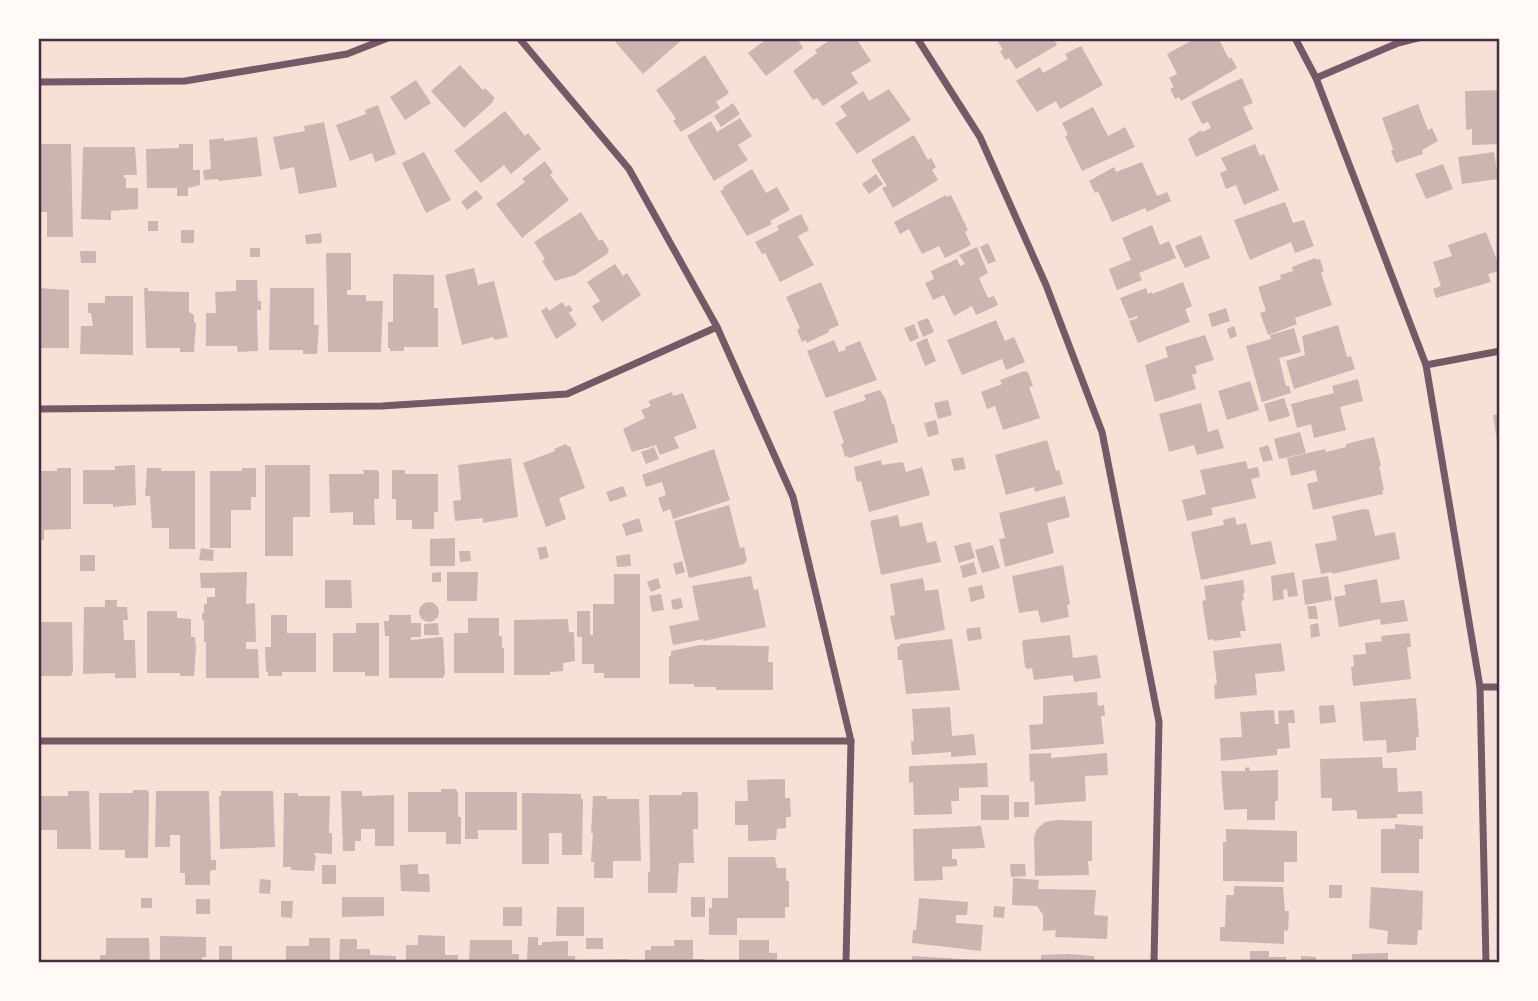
<svg xmlns="http://www.w3.org/2000/svg" width="1538" height="1001" font-family="Lato,sans-serif">
<style>
.building{fill:#ccb4b1}
.lines{fill:none;stroke-linecap:round;stroke-linejoin:round}
.minor{stroke:#755966;stroke-width:7}
.neatline{fill:none;stroke:#4a2c40;stroke-width:2.5}
</style>
<rect width="100%" height="100%" fill="#f7e1d7"/>
<g class="building">
<polygon points="612,38 684,38 643,74"/>
<polygon points="768,38 800,38 798,40 803,48 766,76 748,53"/>
<polygon points="833,38 856,38 871,61 851,73 858,83 823,106 817,98 813,100 793,71 817,53 815,50"/>
<polygon points="996,38 1053,38 1057,45 1016,69 1009,58 1005,60 1000,51 1003,50"/>
<polygon points="1196,38 1218,38 1229,59 1231,57 1237,68 1181,101 1179,97 1175,99 1170,89 1174,87 1169,78 1177,74 1167,54"/>
<polygon points="1081,46 1103,85 1060,109 1056,101 1037,112 1016,81 1040,67 1043,73 1068,59 1065,54"/>
<polygon points="705,55 729,93 716,102 720,108 681,132 673,121 676,119 656,90"/>
<polygon points="460,65 483,90 485,88 495,98 492,101 493,102 464,128 431,91"/>
<polygon points="1242,78 1253,103 1243,107 1253,129 1196,157 1188,139 1201,130 1202,132 1211,128 1208,122 1202,124 1191,102"/>
<polygon points="416,80 431,103 405,120 390,97"/>
<polygon points="889,89 911,120 857,154 835,123 847,116 840,106 863,91 869,101"/>
<polygon points="1500,90 1500,144 1472,145 1472,129 1466,130 1465,91"/>
<polygon points="733,103 740,114 721,127 714,116"/>
<polygon points="1418,104 1428,130 1432,128 1438,141 1422,150 1423,154 1396,163 1391,151 1395,148 1393,149 1382,118"/>
<polygon points="378,105 396,154 375,162 372,153 350,161 336,125 366,114 365,110"/>
<polygon points="1093,107 1108,136 1125,127 1135,147 1082,171 1065,136 1068,135 1062,123"/>
<polygon points="505,111 525,136 528,133 541,149 511,174 504,165 481,183 454,151"/>
<polygon points="740,118 752,136 738,145 748,160 714,181 687,136 711,121 717,132"/>
<polygon points="324,122 337,187 299,194 294,167 280,170 273,137 305,131 304,126"/>
<polygon points="914,135 928,160 931,158 936,167 932,170 938,180 893,208 882,188 887,186 871,160"/>
<polygon points="257,137 262,176 218,181 218,179 204,180 203,170 211,169 209,140 224,138 224,141"/>
<polygon points="38,144 71,144 73,237 47,237 47,212 38,212"/>
<polygon points="179,144 193,144 193,170 200,170 200,185 188,188 188,196 177,196 177,188 147,188 146,149 179,148"/>
<polygon points="1255,144 1260,156 1264,154 1279,190 1244,205 1236,185 1226,189 1220,173 1227,170 1221,158"/>
<polygon points="83,147 135,147 137,175 124,175 124,178 126,178 126,188 138,188 138,209 111,211 111,220 81,219"/>
<polygon points="424,152 451,200 426,213 402,163"/>
<polygon points="1494,152 1498,179 1462,184 1458,157"/>
<polygon points="545,161 553,173 550,175 569,200 522,238 496,204 525,182 522,179"/>
<polygon points="1142,162 1157,196 1167,192 1171,201 1147,212 1145,208 1112,222 1098,191 1095,193 1089,181 1114,167 1116,172"/>
<polygon points="1443,164 1453,189 1426,199 1415,174"/>
<polygon points="752,169 766,193 777,187 790,210 770,221 772,224 747,236 720,191 724,189 723,187"/>
<polygon points="876,174 883,184 869,194 862,184"/>
<polygon points="476,190 483,198 467,210 461,202"/>
<polygon points="946,195 946,197 951,195 968,230 965,232 971,245 945,258 939,246 922,254 909,229 900,234 894,222"/>
<polygon points="1285,202 1293,223 1304,220 1314,246 1295,253 1291,242 1250,260 1234,220"/>
<polygon points="581,212 599,241 602,239 609,250 607,254 575,275 555,281 542,261 545,259 534,242"/>
<polygon points="801,214 809,230 798,236 814,265 780,282 765,253 762,254 755,242 779,230 777,226"/>
<rect x="148" y="221" width="10" height="10"/>
<polygon points="1152,225 1160,245 1169,241 1176,258 1139,273 1142,280 1117,290 1109,269 1131,260 1122,238"/>
<rect x="181" y="230" width="13" height="13"/>
<polygon points="1486,232 1500,268 1499,271 1488,274 1491,282 1436,298 1433,289 1441,286 1433,262 1452,256 1448,245"/>
<polygon points="321,233 322,243 306,244 305,235"/>
<polygon points="1201,235 1210,258 1185,268 1175,246"/>
<polygon points="988,243 996,261 988,264 980,247"/>
<polygon points="977,247 988,273 979,278 988,298 994,296 998,305 976,315 972,306 954,316 944,295 933,300 925,283 934,279 931,271 957,259 960,266 965,264 959,255"/>
<rect x="250" y="248" width="10" height="9"/>
<polygon points="80,251 96,251 96,263 81,263"/>
<polygon points="326,253 351,253 351,290 347,290 347,295 366,295 366,301 383,301 381,352 328,352"/>
<polygon points="1315,258 1316,260 1320,259 1324,271 1321,273 1332,305 1295,318 1297,324 1268,335 1260,313 1266,311 1258,287 1281,279 1280,275 1293,271 1292,267"/>
<polygon points="615,264 623,276 627,273 641,295 602,322 592,306 600,301 587,282"/>
<polygon points="474,268 478,285 494,281 508,337 495,340 493,337 462,345 445,275"/>
<polygon points="393,274 434,275 434,308 438,308 438,347 404,347 404,351 390,351 390,348 388,348 388,322 393,322"/>
<polygon points="236,280 257,280 258,301 261,301 261,310 257,310 258,351 238,352 237,346 206,346 206,313 216,313 215,292 236,291"/>
<polygon points="821,282 839,325 828,330 829,332 807,343 806,340 802,342 797,330 800,328 786,297"/>
<polygon points="1183,282 1192,306 1185,309 1190,322 1138,343 1129,321 1138,318 1137,316 1129,319 1120,298 1146,288 1148,294 1152,292 1152,294"/>
<polygon points="38,288 69,290 69,348 38,348"/>
<polygon points="144,288 148,288 148,291 189,292 189,312 194,315 194,323 196,323 194,352 180,352 180,348 146,348"/>
<polygon points="270,288 314,288 314,325 319,325 317,354 303,354 303,350 269,350"/>
<polygon points="105,296 133,296 133,355 80,354 81,326 93,326 91,313 88,313 88,303 105,303"/>
<polygon points="562,302 566,307 569,305 573,310 569,313 577,325 556,339 541,311 547,307 549,311"/>
<polygon points="1226,308 1230,321 1212,327 1208,314"/>
<polygon points="928,318 934,332 923,337 917,322"/>
<polygon points="996,320 1005,341 1014,337 1025,362 1006,370 1002,359 962,375 947,340"/>
<polygon points="914,324 919,338 910,342 904,328"/>
<polygon points="1338,325 1347,357 1351,356 1355,369 1294,389 1286,361 1305,355 1302,336"/>
<polygon points="1234,326 1237,336 1230,339 1227,329"/>
<polygon points="1294,328 1301,352 1279,358 1286,386 1289,386 1291,393 1262,402 1246,346 1271,339 1270,335"/>
<polygon points="1205,335 1214,360 1195,366 1197,373 1192,375 1196,389 1155,402 1145,365 1168,357 1165,347"/>
<polygon points="927,338 936,361 925,366 916,343"/>
<polygon points="834,340 839,352 846,350 845,347 860,341 877,380 826,398 807,351"/>
<polygon points="1024,371 1028,372 1033,386 1029,387 1040,418 1003,430 995,406 987,409 981,392 1002,384 1000,380"/>
<polygon points="1358,379 1363,401 1340,407 1346,430 1314,438 1311,424 1297,428 1291,404 1334,393 1332,386"/>
<polygon points="1250,381 1259,410 1227,420 1218,391"/>
<polygon points="880,390 886,400 892,424 894,424 898,442 849,458 848,456 845,457 841,444 844,443 833,411 866,400 864,395"/>
<polygon points="672,392 673,396 683,393 697,428 674,437 679,448 660,455 656,445 632,452 623,429 645,418 641,410 651,406 648,401"/>
<polygon points="1284,398 1290,416 1269,422 1264,404"/>
<polygon points="948,400 952,415 938,419 934,403"/>
<polygon points="1201,403 1208,432 1218,429 1224,448 1197,455 1194,445 1169,452 1159,414"/>
<polygon points="1500,414 1500,448 1498,448 1493,415"/>
<polygon points="936,420 939,434 928,437 924,423"/>
<polygon points="1300,432 1306,453 1279,459 1274,439"/>
<polygon points="1374,437 1381,466 1379,466 1384,490 1382,490 1383,494 1313,510 1307,484 1318,481 1315,470 1291,476 1287,458 1325,449 1326,452 1346,447 1346,444"/>
<polygon points="1047,440 1056,471 1059,470 1063,484 1035,492 1034,487 1006,495 995,455"/>
<polygon points="566,444 568,447 570,446 585,488 559,498 566,519 546,527 523,463 555,451 554,449"/>
<polygon points="1268,445 1273,460 1263,462 1259,448"/>
<polygon points="654,447 659,459 646,464 641,452"/>
<polygon points="714,449 730,500 673,519 670,509 663,512 658,498 666,495 662,482 646,487 642,475"/>
<polygon points="963,457 966,469 954,471 951,459"/>
<polygon points="511,458 518,517 483,523 483,518 455,521 453,501 461,500 458,465"/>
<polygon points="881,460 882,465 903,462 906,472 922,467 930,495 869,512 861,481 857,482 854,467"/>
<polygon points="1246,461 1248,469 1258,467 1260,477 1251,479 1256,498 1211,508 1213,515 1187,521 1182,500 1206,494 1200,470"/>
<polygon points="135,465 136,505 113,507 113,504 83,504 83,470 115,470 115,466"/>
<polygon points="265,465 310,465 310,517 293,517 293,556 265,556"/>
<polygon points="57,468 71,468 71,529 44,530 44,540 38,540 38,471 57,471"/>
<polygon points="147,468 161,468 161,471 195,471 195,549 169,549 169,528 152,528 150,496 145,496"/>
<polygon points="242,468 256,468 256,497 251,497 251,510 231,510 231,548 210,548 210,471 242,471"/>
<polygon points="363,470 377,470 379,473 379,499 374,499 375,525 353,525 353,512 330,513 329,474 364,474"/>
<polygon points="392,470 405,470 405,474 438,474 438,512 434,512 434,529 412,529 412,520 396,520 396,499 392,499"/>
<polygon points="623,486 627,496 610,502 606,492"/>
<polygon points="1065,496 1070,517 1047,523 1054,553 1005,567 999,539 1005,538 999,513"/>
<polygon points="729,505 740,548 744,547 747,560 744,564 689,578 674,521"/>
<polygon points="1364,509 1369,510 1375,536 1395,532 1400,559 1332,574 1332,572 1321,574 1315,544 1337,540 1332,516"/>
<polygon points="898,515 900,527 922,522 927,543 936,541 941,562 881,575 870,521"/>
<polygon points="1235,517 1237,525 1246,523 1251,545 1271,541 1276,564 1201,580 1191,532 1224,525 1223,520"/>
<polygon points="639,518 643,531 626,536 622,524"/>
<polygon points="455,538 455,566 430,566 430,539"/>
<polygon points="970,542 975,558 959,563 954,546"/>
<polygon points="993,545 1000,568 982,573 975,550"/>
<polygon points="546,546 549,557 540,560 537,548"/>
<polygon points="201,548 214,550 213,561 199,560"/>
<polygon points="459,551 470,551 471,561 460,562"/>
<polygon points="630,554 631,566 617,567 616,556"/>
<rect x="80" y="555" width="15" height="16"/>
<polygon points="682,561 685,572 676,575 673,564"/>
<polygon points="974,562 977,574 963,578 960,566"/>
<polygon points="1063,565 1070,604 1067,605 1069,617 1041,623 1038,610 1019,613 1012,576"/>
<polygon points="247,572 246,604 255,603 256,642 246,642 246,649 258,649 259,678 206,678 206,642 204,642 204,620 202,620 202,613 204,613 204,604 207,604 207,597 215,597 215,588 201,588 200,573"/>
<polygon points="441,572 441,582 432,582 432,573"/>
<polygon points="447,572 478,572 477,601 447,601"/>
<polygon points="1294,572 1298,596 1288,597 1287,589 1283,590 1284,599 1273,601 1271,576"/>
<polygon points="614,574 640,574 640,678 604,678 604,673 594,673 594,664 582,664 582,637 577,637 577,611 590,611 590,635 593,635 593,604 614,604"/>
<polygon points="751,576 754,590 758,589 766,627 704,641 703,639 673,645 669,626 699,620 692,586"/>
<polygon points="1328,576 1332,600 1305,605 1302,580"/>
<polygon points="658,578 661,588 651,592 647,582"/>
<polygon points="923,578 925,591 938,589 945,630 895,640 890,616 895,615 890,584"/>
<polygon points="1377,579 1381,603 1404,600 1408,621 1381,625 1380,619 1339,627 1334,597 1346,595 1344,585"/>
<polygon points="325,580 351,580 352,608 325,608"/>
<polygon points="1243,580 1245,593 1243,593 1244,600 1241,601 1246,631 1240,631 1241,637 1214,641 1213,639 1208,640 1202,601 1206,600 1204,586"/>
<polygon points="982,585 985,598 971,602 968,588"/>
<polygon points="661,594 664,610 652,612 649,596"/>
<polygon points="681,598 683,608 673,610 671,600"/>
<polygon points="105,600 117,600 117,607 127,607 128,620 123,620 124,640 135,640 136,678 115,678 115,673 83,674 84,607 105,607"/>
<circle cx="429" cy="612" r="10"/>
<polygon points="1307,606 1316,606 1318,619 1309,619"/>
<polygon points="147,611 177,611 177,618 191,619 191,637 195,637 196,648 194,676 180,676 180,673 147,673"/>
<polygon points="271,615 287,615 287,633 316,633 316,672 282,672 282,676 268,676 268,672 266,672 265,647 271,647"/>
<polygon points="389,615 411,615 411,623 421,623 421,637 411,637 411,640 443,637 445,674 443,678 389,678 389,636 385,636 384,621 389,621"/>
<polygon points="468,618 499,618 499,636 502,636 502,648 504,648 504,673 454,673 454,633 468,633"/>
<polygon points="568,619 569,632 574,632 575,661 563,663 563,671 550,672 550,675 514,675 514,620"/>
<polygon points="38,622 72,622 73,671 71,676 38,676"/>
<polygon points="356,623 379,623 379,676 365,676 365,672 333,672 333,633 356,633"/>
<polygon points="438,623 439,635 424,635 424,624"/>
<polygon points="1318,623 1320,636 1311,638 1310,625"/>
<polygon points="980,627 982,639 968,641 966,629"/>
<polygon points="1410,633 1411,647 1407,647 1411,679 1353,686 1351,667 1354,666 1353,655 1366,654 1365,643 1382,641 1381,636"/>
<polygon points="1070,635 1073,658 1097,655 1101,678 1074,682 1073,675 1034,680 1032,668 1028,669 1025,667 1022,642 1024,640"/>
<polygon points="952,639 960,690 906,694 902,660 898,660 897,647 900,646 900,644"/>
<polygon points="1281,643 1285,671 1255,674 1257,695 1215,699 1214,685 1217,684 1213,651"/>
<polygon points="700,645 769,646 768,662 773,662 773,690 716,690 716,687 694,687 694,684 669,684 669,656 671,656 671,651"/>
<polygon points="1097,692 1098,706 1104,705 1105,716 1101,716 1104,744 1031,750 1029,725 1043,724 1043,696"/>
<polygon points="1416,698 1419,737 1416,737 1416,750 1387,753 1386,740 1363,741 1360,702"/>
<polygon points="1334,705 1336,722 1320,724 1319,706"/>
<polygon points="950,707 952,736 974,734 976,755 951,757 951,752 912,755 911,741 914,741 912,709"/>
<polygon points="1274,710 1275,724 1279,724 1278,711 1294,710 1295,723 1288,723 1290,748 1277,749 1277,755 1221,761 1220,738 1242,737 1240,712"/>
<polygon points="1051,753 1051,758 1107,753 1108,775 1085,776 1086,801 1035,805 1034,781 1030,782 1029,754"/>
<polygon points="1382,757 1383,768 1397,768 1398,792 1422,791 1423,814 1397,814 1397,818 1357,819 1357,811 1355,810 1332,811 1332,798 1321,798 1320,759"/>
<polygon points="987,763 988,787 959,788 959,801 951,801 952,814 914,815 913,782 909,783 909,766"/>
<polygon points="1249,767 1250,771 1278,770 1278,801 1275,801 1275,820 1247,820 1247,809 1224,810 1221,771 1245,771 1245,768"/>
<polygon points="785,779 785,798 790,798 791,817 786,817 786,828 777,829 776,840 748,841 748,825 735,825 735,801 748,801 747,780"/>
<polygon points="441,789 456,789 458,793 458,817 461,817 461,844 446,844 446,832 408,832 408,792 441,792"/>
<polygon points="133,790 147,790 149,794 148,858 125,858 125,850 99,850 99,793 133,793"/>
<polygon points="68,791 89,791 91,849 57,849 57,830 38,830 38,796 68,796"/>
<polygon points="156,791 209,791 211,860 216,860 216,870 211,870 210,874 210,885 185,885 185,873 180,873 180,835 170,835 170,847 155,847"/>
<polygon points="221,791 273,791 275,847 220,849 219,796 221,796"/>
<polygon points="341,791 362,791 362,796 394,795 394,846 375,846 375,829 361,829 361,841 355,841 355,851 343,851"/>
<polygon points="465,792 517,792 517,830 478,830 478,839 465,839"/>
<polygon points="682,792 697,792 698,795 698,829 693,829 694,863 679,863 677,893 648,893 648,872 650,872 649,795 682,795"/>
<polygon points="284,793 298,793 298,796 330,796 329,833 332,833 332,854 314,853 316,857 314,871 291,870 291,867 283,867"/>
<polygon points="522,793 581,794 581,799 583,799 582,855 562,855 562,833 549,833 549,864 522,864"/>
<rect x="981" y="795" width="28" height="25"/>
<polygon points="593,796 607,796 607,799 639,799 641,861 613,861 613,878 594,878 594,862 591,862 593,833 591,833"/>
<rect x="1014" y="802" width="15" height="15"/>
<polygon points="1057,820 1092,821 1092,861 1088,861 1089,875 1035,876 1034,837 1037,829 1045,822"/>
<polygon points="1395,824 1423,826 1423,839 1419,839 1419,873 1381,873 1381,829 1395,829"/>
<polygon points="981,826 985,848 952,849 952,859 957,859 957,866 942,867 943,880 914,881 913,829"/>
<polygon points="1226,829 1297,831 1297,862 1284,862 1284,882 1223,881 1223,842 1226,842"/>
<polygon points="728,857 775,857 777,868 786,868 786,881 789,881 789,907 785,907 785,918 737,918 737,935 709,935 709,908 712,908 712,898 728,898"/>
<polygon points="418,864 418,874 429,874 430,892 401,891 400,865"/>
<polygon points="1010,864 1025,864 1026,876 1011,877"/>
<rect x="322" y="865" width="14" height="19"/>
<polygon points="1013,878 1039,880 1038,889 1096,890 1094,915 1108,916 1107,939 1055,937 1056,930 1043,931 1043,915 1037,906 1012,905"/>
<polygon points="260,879 271,880 270,894 259,893"/>
<rect x="1329" y="885" width="13" height="13"/>
<polygon points="1234,886 1283,887 1285,911 1289,911 1288,931 1284,930 1284,944 1220,941 1220,927 1225,927 1226,895 1234,895"/>
<polygon points="1371,887 1423,891 1422,930 1418,930 1417,945 1387,944 1388,931 1369,928"/>
<polygon points="342,897 384,897 384,916 342,917"/>
<rect x="691" y="897" width="14" height="20"/>
<rect x="141" y="898" width="11" height="10"/>
<polygon points="919,898 968,902 967,915 956,915 956,923 983,925 981,951 912,943 913,930 916,930"/>
<rect x="196" y="899" width="14" height="15"/>
<polygon points="281,901 293,901 292,918 281,917"/>
<polygon points="994,906 1005,907 1004,918 993,917"/>
<rect x="503" y="907" width="19" height="19"/>
<polygon points="557,907 584,907 584,936 556,936"/>
<polygon points="418,935 445,936 445,955 458,955 458,962 406,962 406,945 418,945"/>
<polygon points="160,936 206,937 206,957 202,957 202,962 160,962"/>
<polygon points="528,937 538,937 538,945 542,945 542,942 568,941 568,956 575,956 575,962 527,962"/>
<polygon points="106,938 149,938 150,962 100,962 100,955 106,955"/>
<polygon points="309,938 330,938 330,962 286,962 286,946 309,946"/>
<rect x="586" y="938" width="17" height="11"/>
<polygon points="340,939 357,939 357,949 370,949 370,955 396,956 396,962 339,962"/>
<polygon points="470,940 512,940 512,954 519,954 519,962 469,962"/>
<polygon points="674,940 693,940 693,959 704,959 704,962 645,962 645,950 651,950 651,946 674,946"/>
<polygon points="739,940 769,940 769,953 777,953 777,962 739,962"/>
<polygon points="219,946 232,946 232,960 271,960 271,962 219,962"/>
<polygon points="1250,951 1269,951 1269,957 1286,957 1286,962 1250,962"/>
<polygon points="1388,953 1388,962 1352,962 1352,954"/>
<polygon points="1068,954 1094,956 1095,962 1041,962 1041,955"/>
<polygon points="912,956 978,960 978,962 912,962"/>
<polygon points="1301,956 1316,957 1316,962 1301,962"/>
<polygon points="628,959 628,962 586,962 586,960"/>
<rect x="51" y="960" width="35" height="2"/>
</g>
<g class="lines">
<g class="minor">
<polyline points="519,38 629,169 717,327 793,497 851,741 846,962"/>
<polyline points="917,38 980,137 1046,285 1102,432 1159,722 1154,962"/>
<polyline points="1295,38 1316,78 1426,365 1480,687 1486,962"/>
<polyline points="1316,78 1398,43 1418,38"/>
<polyline points="38,82 185,81 347,54 388,38"/>
<polyline points="1426,365 1500,351"/>
<polyline points="38,409 382,406 567,394 717,327"/>
<polyline points="1480,687 1500,687"/>
<polyline points="38,741 851,741"/>
</g>
</g>
<rect width="1538" height="1001" fill="none" stroke="#fffaf5" stroke-width="80"/>
<rect x="40" y="40" width="1458" height="921" class="neatline"/>
</svg>
